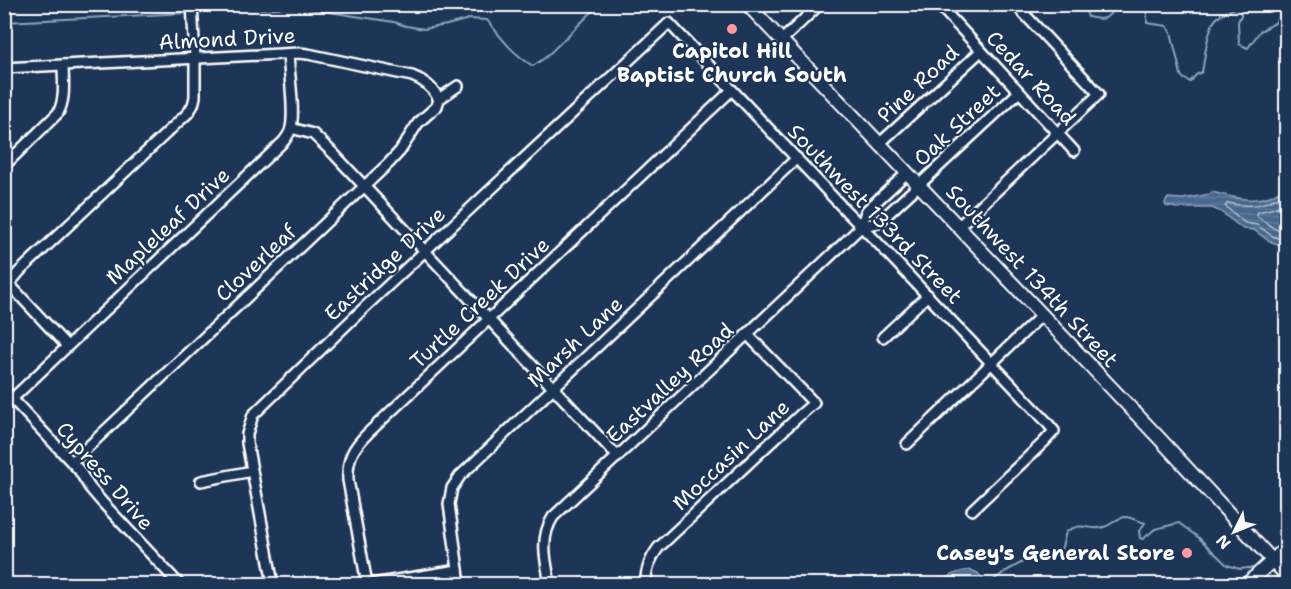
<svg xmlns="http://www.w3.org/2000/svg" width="1291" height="589" font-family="'Shantell Sans',sans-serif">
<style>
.water{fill:url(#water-rules);stroke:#90a4ba;stroke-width:1.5}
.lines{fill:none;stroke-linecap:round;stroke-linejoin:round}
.shore{stroke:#b5c2d1;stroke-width:1.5}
.stream{stroke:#90a4ba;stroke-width:2}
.minor-casing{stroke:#fff;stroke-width:14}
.major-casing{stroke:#fff;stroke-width:16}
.minor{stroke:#1d3557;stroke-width:9}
.major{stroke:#1d3557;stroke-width:12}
.poi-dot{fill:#ff9aa2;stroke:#1d3557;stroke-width:2}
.labels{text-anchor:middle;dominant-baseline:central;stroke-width:4.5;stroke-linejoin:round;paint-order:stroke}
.street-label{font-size:21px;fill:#fff;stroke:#1d3557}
.poi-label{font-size:21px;font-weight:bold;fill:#fff;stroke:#1d3557}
</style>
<defs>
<pattern id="water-rules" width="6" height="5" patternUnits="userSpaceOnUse" patternTransform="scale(1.5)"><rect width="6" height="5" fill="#46678c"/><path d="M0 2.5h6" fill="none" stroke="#627e9d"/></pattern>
</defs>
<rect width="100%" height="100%" fill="#1d3557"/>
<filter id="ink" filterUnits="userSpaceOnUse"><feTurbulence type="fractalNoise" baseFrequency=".0167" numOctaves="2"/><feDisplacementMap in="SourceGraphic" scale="12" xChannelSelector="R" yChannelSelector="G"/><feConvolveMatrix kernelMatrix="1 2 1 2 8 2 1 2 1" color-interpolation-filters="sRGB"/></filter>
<g filter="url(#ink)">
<g class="water">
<path d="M 1286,186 L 1286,247 L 1269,241 L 1254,230 L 1243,229 L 1221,212 L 1212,208 L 1177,208 L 1166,206 L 1165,203 L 1168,198 L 1183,199 L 1210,194 L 1212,192 C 1231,197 1251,203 1270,196 C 1276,194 1281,189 1286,186 Z"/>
<path d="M 971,570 L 978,573 L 987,584 L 939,584 C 948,575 957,571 971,570 Z"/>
</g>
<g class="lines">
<g class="shore">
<path d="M 1286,193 C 1266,205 1251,208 1228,203 L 1225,206 L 1245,223 L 1257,225 L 1272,236 L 1286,241"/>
<polyline points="1286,202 1275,208 1258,212 1257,215 1258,217 1275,229 1286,233"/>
</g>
<g class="stream">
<path d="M 1086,4 L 1085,9 L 1088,17 C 1105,21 1107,20 1117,4"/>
<polyline points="1129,4 1134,4"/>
<path d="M 1139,4 L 1147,6 L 1147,23 L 1167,26 L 1171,32 L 1181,75 L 1183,78 L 1190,82 L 1196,75 L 1202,72 C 1205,58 1207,29 1216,19 C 1221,13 1231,10 1238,7 L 1241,9 L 1241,15 L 1238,22 L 1239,44 L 1248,48 L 1260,31 L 1275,23 L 1286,4"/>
<path d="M 194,12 L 296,7 L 394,22 L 406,26 L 424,29 L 447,25 L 469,19 L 487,20 C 502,39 512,53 533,66 L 546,57 L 600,4"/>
<polyline points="4,22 188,13"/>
<path d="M 987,584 L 1008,570 L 1038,554 L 1052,556 L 1058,554 L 1062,547 L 1066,532 C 1084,520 1089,532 1104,527 C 1112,525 1117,517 1126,517 C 1132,518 1139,521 1145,523 L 1139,531 L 1140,538 L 1143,539 L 1155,529 L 1179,523 L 1199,538 L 1227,565 L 1240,569 L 1249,568 L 1258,569"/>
</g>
<g class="minor-casing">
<g id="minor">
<polyline points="938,4 1074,151"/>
<polyline points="781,41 820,4"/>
<path d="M 4,68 L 299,53 L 308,54 L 412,76 C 423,80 433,88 439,99"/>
<polyline points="291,128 313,134 334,154 618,457"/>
<polyline points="879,144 981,51"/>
<path d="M 4,166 L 58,113 C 66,98 63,81 63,65"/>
<polyline points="862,226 878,223 1019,92"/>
<polyline points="958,227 1099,94 1015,4"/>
<polyline points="883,337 928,295"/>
<polyline points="67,346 9,284 19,272 175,125 188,113 193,105 195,97 195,58 192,4"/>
<polyline points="4,390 79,470 90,488 102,502 179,584"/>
<path d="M 12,399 L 284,141 C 287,137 290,133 291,128 C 295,109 289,74 288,54"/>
<polyline points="907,444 1042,315"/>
<polyline points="72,462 389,163 400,151 418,123 437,106 439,99 458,86"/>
<polyline points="201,481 252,471"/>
<polyline points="273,584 247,443 247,434 253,415 365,307 669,23 847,212 876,241 1045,420 1054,431 1044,442 972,510"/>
<path d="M 367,584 L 348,480 C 347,458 353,448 368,433 L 732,90"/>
<polyline points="372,584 458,570"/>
<polyline points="460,584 449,504 452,488 460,476 797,158"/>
<path d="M 550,584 C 546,561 539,539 553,517 L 862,226 L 866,211 L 907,173"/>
<path d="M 646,584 C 645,571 650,559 658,548 L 800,415 L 814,403 L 747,334"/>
</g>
</g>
<g class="major-casing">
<g id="major">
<polyline points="747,4 1159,438 1286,575"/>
<polyline points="1247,584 1286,548"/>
</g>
</g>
<use href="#minor" class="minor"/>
<use href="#major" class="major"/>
</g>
</g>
<g class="poi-dot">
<circle cx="732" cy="29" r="6"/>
<circle cx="1187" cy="553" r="6"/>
</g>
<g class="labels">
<g class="street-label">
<text transform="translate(227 39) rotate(-3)">Almond Drive</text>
<text transform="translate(1031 78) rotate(47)">Cedar Road</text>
<text transform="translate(918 84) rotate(-43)">Pine Road</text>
<text transform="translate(957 125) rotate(-43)">Oak Street</text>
<text transform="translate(875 214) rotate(46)">Southwest 133rd Street</text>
<text transform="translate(168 226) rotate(-43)">Mapleleaf Drive</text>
<text transform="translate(256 263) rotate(-43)">Cloverleaf</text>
<text transform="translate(385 264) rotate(-43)">Eastridge Drive</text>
<text transform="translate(1032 276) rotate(47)">Southwest 134th Street</text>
<text transform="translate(480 303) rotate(-43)">Turtle Creek Drive</text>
<text transform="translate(575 342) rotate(-43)">Marsh Lane</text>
<text transform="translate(670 383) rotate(-43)">Eastvalley Road</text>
<text transform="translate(731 455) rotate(-43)">Moccasin Lane</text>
<text transform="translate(105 476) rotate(49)">Cypress Drive</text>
</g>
<g class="poi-label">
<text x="732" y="51">Capitol Hill<tspan x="732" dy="24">Baptist Church South</tspan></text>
<text x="1175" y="553" text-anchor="end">Casey's General Store</text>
</g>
</g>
<rect width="1291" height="589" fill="none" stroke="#1d3557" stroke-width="24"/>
<rect x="12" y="12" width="1267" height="565" fill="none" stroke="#fff" stroke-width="2" filter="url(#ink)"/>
<g transform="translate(1234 532) rotate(227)" stroke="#1d3557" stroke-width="4.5" paint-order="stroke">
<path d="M0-4.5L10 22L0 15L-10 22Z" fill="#ffffff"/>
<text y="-9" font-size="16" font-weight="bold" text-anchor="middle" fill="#ffffff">N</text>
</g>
</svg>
